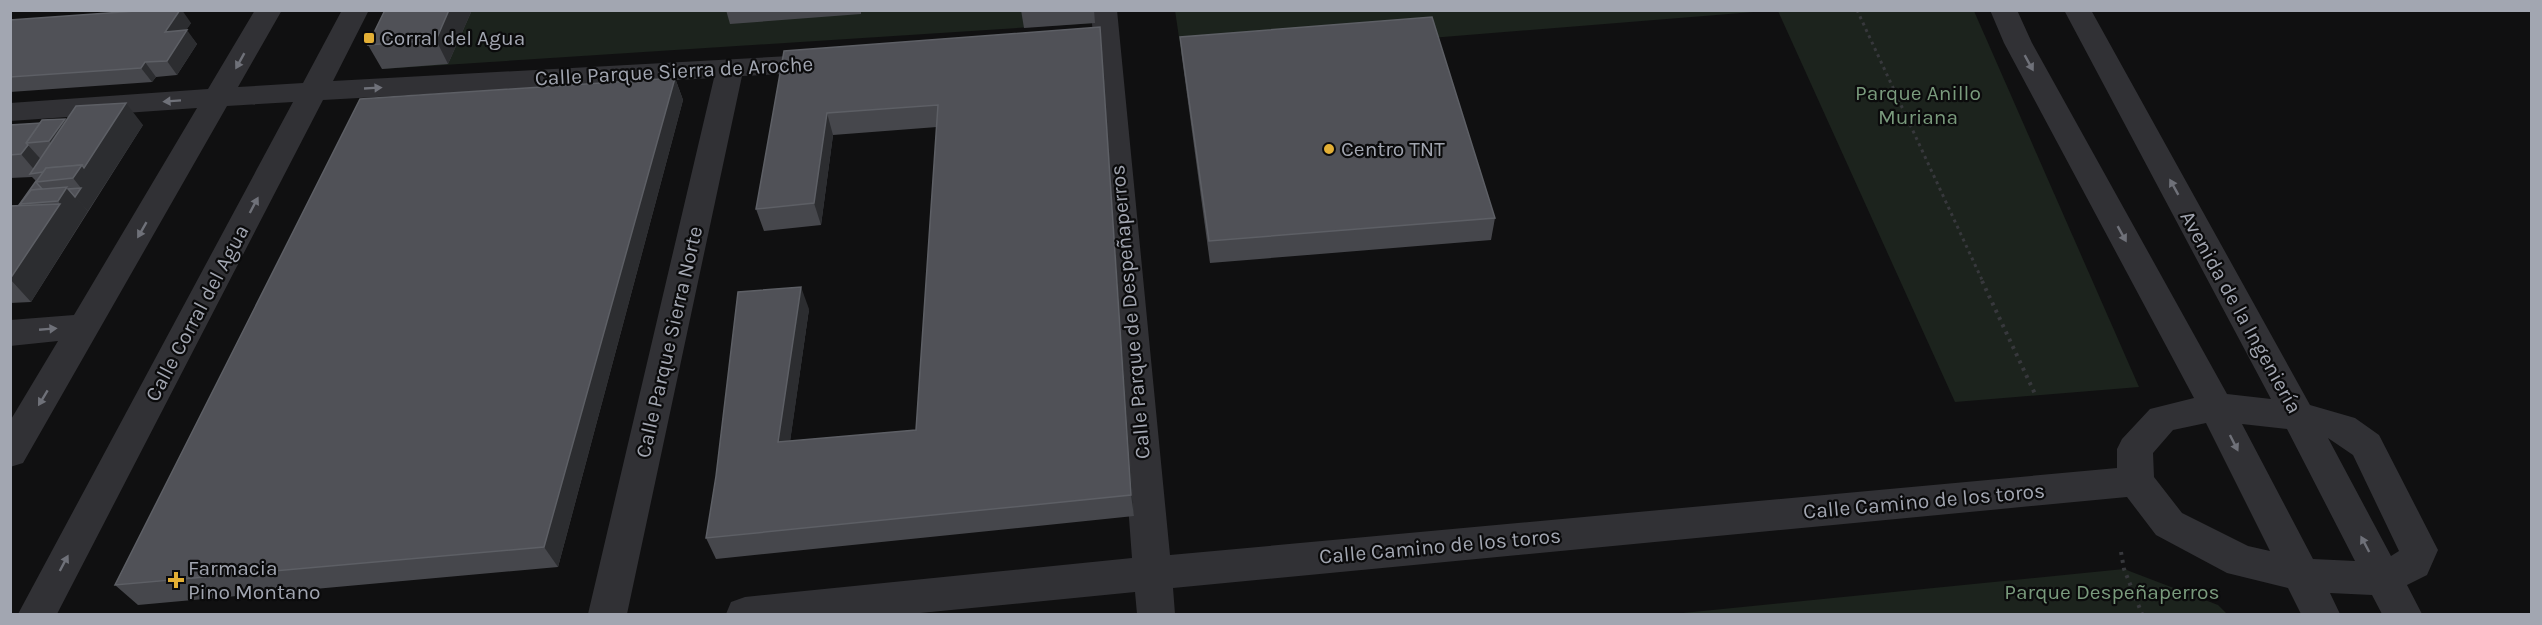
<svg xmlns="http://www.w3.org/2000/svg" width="2542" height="625" font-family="Karla,sans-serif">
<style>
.green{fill:#1c231d}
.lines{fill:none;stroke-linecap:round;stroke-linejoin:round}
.path-far1{stroke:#37383c;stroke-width:3;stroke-dasharray:3 4;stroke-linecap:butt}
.path{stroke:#37383c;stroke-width:4;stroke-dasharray:3 5;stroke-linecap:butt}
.minor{fill:#313135;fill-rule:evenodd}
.wall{fill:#46474c}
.shaded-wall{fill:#2c2d30}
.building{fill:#505157;stroke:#5d5f65;stroke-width:1.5}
.oneway{fill:#6f7179}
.poi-dot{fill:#e3af35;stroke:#0b0b0c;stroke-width:2}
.labels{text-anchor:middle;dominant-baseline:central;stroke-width:4.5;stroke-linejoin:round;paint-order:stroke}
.poi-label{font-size:21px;fill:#a2a6b1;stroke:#0b0b0c;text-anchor:start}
.street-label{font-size:21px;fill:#a2a6b1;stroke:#0b0b0c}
.park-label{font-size:21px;fill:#7a9b7d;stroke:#0b0b0c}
</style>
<rect width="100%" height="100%" fill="#101011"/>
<g class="green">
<polygon points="1175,10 1766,11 1182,58"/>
<polygon points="410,11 1094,11 1095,23 382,69"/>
<polygon points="1778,11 1974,11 2139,387 1955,402"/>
<polygon points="2124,569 2218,605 2227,614 1673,614"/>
</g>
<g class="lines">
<polyline class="path-far1" points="1857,10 1983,282"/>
<g class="path">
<polyline points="1982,281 2036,396"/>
<polyline points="2121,552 2124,569 2142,614"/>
</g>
<g class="minor">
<polygon points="255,10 282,10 238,87 303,83 342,10 369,10 333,81 826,54 836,57 840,63 836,69 826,72 742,76 627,614 588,614 714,78 323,100 57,614 18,614 293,102 227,106 23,463 10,467 10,421 58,341 10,346 10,320 74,315 197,108 10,121 10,103 208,89"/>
<path d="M 1091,10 L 1117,10 L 1170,555 L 2117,468 L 2117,449 L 2122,439 L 2150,409 L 2194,398 L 2004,43 L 1990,10 L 2017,10 L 2032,43 L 2227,394 L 2271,399 L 2064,10 L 2091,10 L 2310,405 L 2355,418 L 2379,435 L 2438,550 L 2427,575 L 2407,585 L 2422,614 L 2382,614 L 2372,595 L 2330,593 L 2340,614 L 2301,614 L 2288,588 L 2227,573 L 2156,535 L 2127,497 L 1173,588 L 1175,614 L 1137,614 L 1135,592 L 910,614 L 726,614 L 731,602 L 745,597 L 1132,558 ZM 2206,423 L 2270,551 L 2248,546 L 2182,513 L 2154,477 L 2153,453 L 2173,430 ZM 2242,424 L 2287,429 L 2355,561 L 2313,559 ZM 2328,438 L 2353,455 L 2399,551 L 2391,556 Z"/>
</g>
</g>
<g class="wall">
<polygon points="472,10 448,64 382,69 368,45"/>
<polygon points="726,10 861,10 861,14 730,24"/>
<polygon points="1021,10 1094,10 1095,23 1024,28"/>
<polygon points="10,20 191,23 186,30 197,44 177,75 156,77 152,82 10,92"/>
<polygon points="1180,37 1495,218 1491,240 1210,263 1182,58"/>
<polygon points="1102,49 1134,516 716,559 706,538 809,309 790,441 916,430 937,127 833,135 821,225 764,231 756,209 784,51"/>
<polygon points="675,78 683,100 558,567 138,605 115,585"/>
<polygon points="65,119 67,121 143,125 31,302 10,303 10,206 20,205 36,181 32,177 10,178 10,125 40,123"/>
</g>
<g class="shaded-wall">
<polygon points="180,10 182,10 191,23 176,46 165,32"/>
<polygon points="449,10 472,10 448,64 436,40"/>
<polygon points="1100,27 1102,49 1134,516 1131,495"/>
<polygon points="187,30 197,44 177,75 167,61"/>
<polygon points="145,62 156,77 152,82 141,68"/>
<polygon points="675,78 683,100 558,567 544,547"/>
<polygon points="126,103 143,125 88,211 75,197 81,188 73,178"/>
<polygon points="827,113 833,135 821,225 814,203"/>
<polygon points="65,119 84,143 69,165 49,141"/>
<polygon points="28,145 47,166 37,173 21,154"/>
<polygon points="67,187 88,211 31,302 10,279 60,204 58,201"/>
<polygon points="801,287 809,309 787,463 778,442"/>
</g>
<g class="building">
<polygon points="150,10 180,10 165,32 187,30 167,61 145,62 141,68 10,77 10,20"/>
<polygon points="385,10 449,10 436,40 368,45"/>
<polygon points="1432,17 1495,218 1209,241 1180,37"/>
<polygon points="1100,27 1131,495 706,538 716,476 738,292 801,287 778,442 916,430 938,105 827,113 814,203 756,209 784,51"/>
<polygon points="675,78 544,547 115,585 360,99"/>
<polygon points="126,103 84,168 82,165 46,168 43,172 30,174 76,106"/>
<polygon points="65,119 49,141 26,143 42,120"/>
<polygon points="40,123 26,143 28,145 21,154 10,155 10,125"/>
<polygon points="82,165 73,178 36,182 46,168"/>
<polygon points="36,181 37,181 36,182 42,189 31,190 20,204 21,205 19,205"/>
<polygon points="67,187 58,201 20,204 31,190"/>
<polygon points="81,188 75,197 68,189"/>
<polygon points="60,204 10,279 10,206"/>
</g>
<defs><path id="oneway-solid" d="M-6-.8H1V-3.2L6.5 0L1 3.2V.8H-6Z" transform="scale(1.5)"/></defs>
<g class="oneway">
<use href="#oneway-solid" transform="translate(240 61) rotate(119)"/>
<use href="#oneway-solid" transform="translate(2029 63) rotate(61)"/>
<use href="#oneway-solid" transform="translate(373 88) rotate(-3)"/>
<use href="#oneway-solid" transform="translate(172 101) rotate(176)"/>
<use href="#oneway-solid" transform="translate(2174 187) rotate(-119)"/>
<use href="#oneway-solid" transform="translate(254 205) rotate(-62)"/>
<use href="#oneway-solid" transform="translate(142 230) rotate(120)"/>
<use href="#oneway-solid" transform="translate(2122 234) rotate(61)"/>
<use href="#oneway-solid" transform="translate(48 329) rotate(-5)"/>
<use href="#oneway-solid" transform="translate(43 398) rotate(121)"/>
<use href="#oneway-solid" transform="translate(2234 443) rotate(63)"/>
<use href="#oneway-solid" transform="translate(2365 544) rotate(-118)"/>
<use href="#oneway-solid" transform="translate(64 563) rotate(-62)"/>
</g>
<g class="poi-dot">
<rect x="363" y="32" width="12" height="12" rx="3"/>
<circle cx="1329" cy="149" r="6"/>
<path d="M173 571h6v6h6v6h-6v6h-6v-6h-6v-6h6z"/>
</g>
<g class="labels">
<g class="poi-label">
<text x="381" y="38">Corral del Agua</text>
<text x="1341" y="149">Centro TNT</text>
<text x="188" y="568">Farmacia<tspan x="188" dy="24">Pino Montano</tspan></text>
</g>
<g class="street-label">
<text transform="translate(674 71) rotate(-3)">Calle Parque Sierra de Aroche</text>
<text transform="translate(1130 312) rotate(-95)">Calle Parque de Despeñaperros</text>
<text transform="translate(2241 312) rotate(61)">Avenida de la Ingeniería</text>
<text transform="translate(197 313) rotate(-62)">Calle Corral del Agua</text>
<text transform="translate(669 342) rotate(-77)">Calle Parque Sierra Norte</text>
<text transform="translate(1924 501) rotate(-5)">Calle Camino de los toros</text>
<text transform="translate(1440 546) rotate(-5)">Calle Camino de los toros</text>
</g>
<g class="park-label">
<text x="1918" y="93">Parque Anillo<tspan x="1918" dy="24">Muriana</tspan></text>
<text x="2112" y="592">Parque Despeñaperros</text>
</g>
</g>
<rect width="2542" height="625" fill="none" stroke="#a2a6b1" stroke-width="24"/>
</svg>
